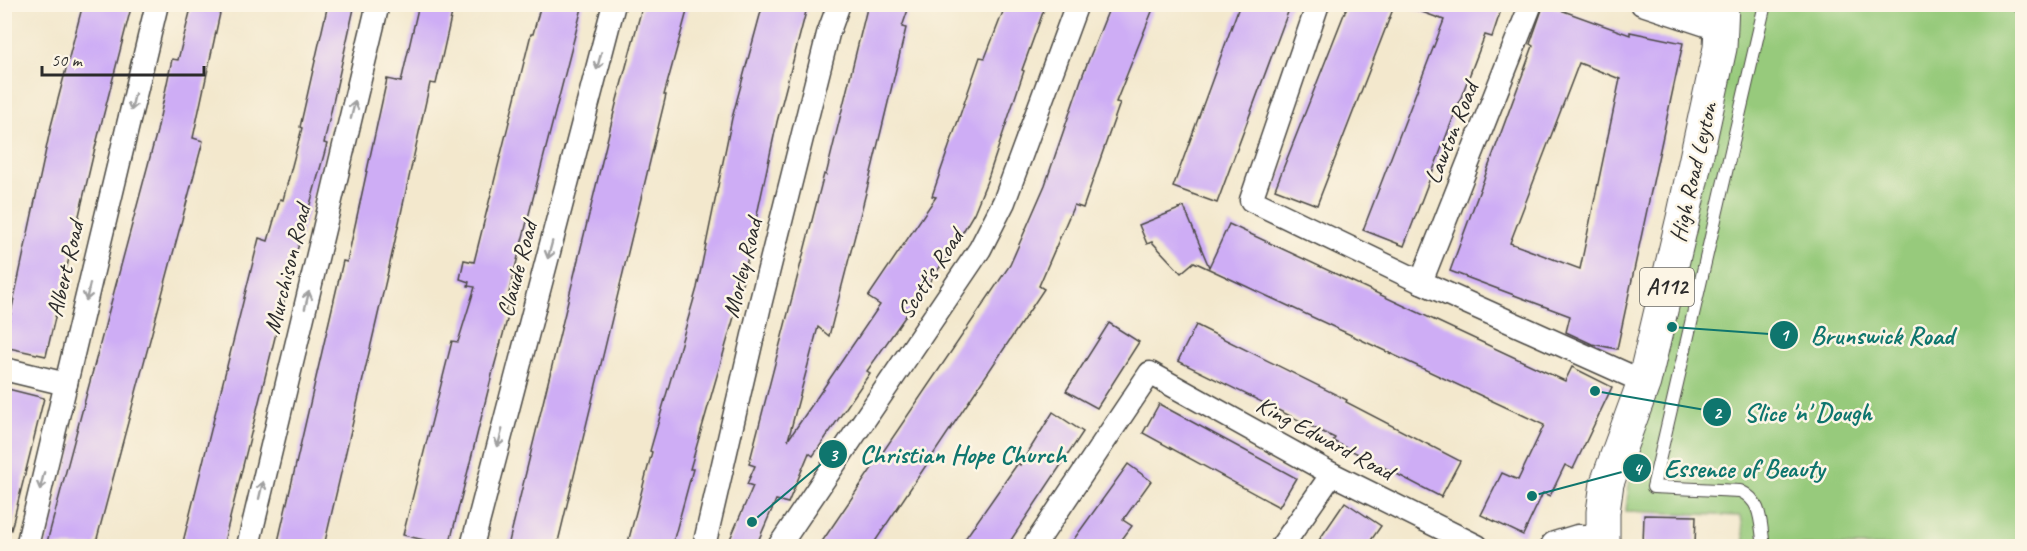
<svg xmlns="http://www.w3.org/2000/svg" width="2027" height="551" font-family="Caveat,sans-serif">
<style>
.green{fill:#97ca7b;stroke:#617a53;stroke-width:1.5}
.building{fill:#ceadf5;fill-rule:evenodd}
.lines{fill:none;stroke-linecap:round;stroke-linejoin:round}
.service-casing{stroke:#494743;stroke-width:14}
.minor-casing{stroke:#494743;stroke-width:25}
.tertiary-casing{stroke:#494743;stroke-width:31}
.primary-casing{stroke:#494743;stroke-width:35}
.service{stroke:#fff;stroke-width:12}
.minor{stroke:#fff;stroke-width:22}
.tertiary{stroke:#fff;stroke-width:28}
.primary{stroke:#fff;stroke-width:33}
.oneway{stroke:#a0a0a0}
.labels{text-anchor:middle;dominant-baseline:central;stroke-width:5;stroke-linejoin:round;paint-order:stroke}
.shield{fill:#fcf5e5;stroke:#6a6863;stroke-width:1.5}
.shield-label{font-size:22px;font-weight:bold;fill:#2b2b2b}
.street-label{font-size:24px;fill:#2b2b2b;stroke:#fcf5e5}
.leader{fill:none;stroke:#0f766e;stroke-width:2}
.callout-dot{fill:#0f766e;stroke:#fcf5e5;stroke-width:2}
.mark-label{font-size:18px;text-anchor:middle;font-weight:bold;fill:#fff}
.callout-label{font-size:26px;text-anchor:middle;font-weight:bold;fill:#0f766e;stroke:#fcf5e5;stroke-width:5;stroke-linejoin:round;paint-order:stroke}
</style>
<rect width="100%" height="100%" fill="#fcf5e5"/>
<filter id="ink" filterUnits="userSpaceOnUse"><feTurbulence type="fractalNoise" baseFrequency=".0167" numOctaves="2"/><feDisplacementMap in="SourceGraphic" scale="12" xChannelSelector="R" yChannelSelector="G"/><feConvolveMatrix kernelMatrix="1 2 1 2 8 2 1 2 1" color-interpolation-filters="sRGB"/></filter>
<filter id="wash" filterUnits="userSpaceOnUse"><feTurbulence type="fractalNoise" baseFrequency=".008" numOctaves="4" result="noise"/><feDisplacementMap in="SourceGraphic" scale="24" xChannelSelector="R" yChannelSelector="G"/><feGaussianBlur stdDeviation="1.35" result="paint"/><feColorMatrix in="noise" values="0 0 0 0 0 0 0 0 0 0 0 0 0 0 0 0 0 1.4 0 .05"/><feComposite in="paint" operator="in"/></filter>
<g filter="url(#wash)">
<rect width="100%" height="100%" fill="#f3e8cd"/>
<polygon class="green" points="1740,5 2022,5 2022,546 1746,546 1741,516 1626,511 1629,485"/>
<g id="blocks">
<g class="building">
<polygon points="83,4 132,4 93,156 46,356 4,347 4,345 51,126"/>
<polygon points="192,4 222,4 193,138 203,141 95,546 46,546 157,131 172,59 178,60"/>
<polygon points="328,4 355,4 324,143 327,144 293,265 223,546 182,546 259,238 268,241 280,199 283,200 302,128 300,127"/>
<polygon points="419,4 454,4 436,84 430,83 390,263 324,546 277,546 343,261 347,262 387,79 401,82"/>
<polygon points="541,4 583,4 512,280 505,311 509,313 494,367 449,546 403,535 452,341 458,342 475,287 468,286 469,282 460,279 464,260 474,262 531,34 533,34"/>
<polygon points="643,4 689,4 664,95 666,95 557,546 508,546 617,100"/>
<polygon points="763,4 808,4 777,122 738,303 690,469 693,469 672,546 627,546 652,452 650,451 697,288 732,118"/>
<polygon points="868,4 910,4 902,27 906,28 868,185 829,336 818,327 788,440 880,305 868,297 936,197 932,196 980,57 985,58 1006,4 1046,4 1022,70 1024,71 987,181 974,213 954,247 867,371 870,373 813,456 809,453 788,503 776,500 756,546 727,546 753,486 747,484 755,466 749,464 824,174 826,175"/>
<polygon points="1111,4 1155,4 1116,102 1120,103 1083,208 1074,205 1039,286 1044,289 872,546 819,546 1010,265 1045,185 1083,74"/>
<polygon points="1240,4 1291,4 1217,203 1173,187"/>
<polygon points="1348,4 1395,4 1317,205 1275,189"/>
<polygon points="1408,4 1503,4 1492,37 1485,35 1404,246 1363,230 1444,20 1408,7"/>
<path d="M 1544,4 L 1630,35 L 1630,32 L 1683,43 L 1617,349 L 1592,344 L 1566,332 L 1570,316 L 1450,271 L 1533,46 L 1530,44 ZM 1579,63 L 1620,79 L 1580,269 L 1510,243 Z"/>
<polygon points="1184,207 1209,267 1229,224 1565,381 1572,367 1612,387 1573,469 1565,465 1550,496 1543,493 1523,535 1481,515 1502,473 1518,480 1544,425 1194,262 1181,273 1152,242 1147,244 1139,225"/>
<polygon points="1109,323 1139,342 1097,408 1066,391"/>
<polygon points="1196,325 1347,400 1346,402 1460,461 1441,497 1333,441 1335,438 1178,361"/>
<polygon points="4,388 44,398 11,530 4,529"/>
<polygon points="1159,404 1296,478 1279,507 1143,433"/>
<polygon points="1053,412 1083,432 1007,546 960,546 1018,463 1020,465"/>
<polygon points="1128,464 1151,481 1123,520 1132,526 1117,546 1069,546"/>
<polygon points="1345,502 1381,526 1367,546 1315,546"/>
<polygon points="1644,515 1696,516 1695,545 1643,544"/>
</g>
</g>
</g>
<g filter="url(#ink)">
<use href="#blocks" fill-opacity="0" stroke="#494743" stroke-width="1.5"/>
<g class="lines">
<g class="service-casing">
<g id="service">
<polyline points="2015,4 2022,8"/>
<path d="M 1764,546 C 1760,524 1763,501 1740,491 L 1653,487 L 1765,4"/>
</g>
</g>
<g class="minor-casing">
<g id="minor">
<polyline points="1318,4 1251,200 1421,282 1644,382"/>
<polyline points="1642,4 1721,30"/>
<polyline points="1421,282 1531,4"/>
<polyline points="4,369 66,384"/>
<polyline points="27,546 157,4"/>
<polyline points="248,546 378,4"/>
<polyline points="472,546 614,4"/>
<polyline points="704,546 761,301 828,34 839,4"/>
<polyline points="779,546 980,249 1004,202 1077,4"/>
<polyline points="1034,546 1150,373 1332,474 1477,546"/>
<polyline points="1282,546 1332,474"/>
</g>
</g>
<g class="tertiary-casing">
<polyline id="tertiary" points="1555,546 1578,539 1602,540"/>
</g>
<g class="primary-casing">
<polyline id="primary" points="1603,546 1603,512 1607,483 1644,382 1683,218 1720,48 1722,4"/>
</g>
<use href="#service" class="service"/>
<use href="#minor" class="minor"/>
<use href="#tertiary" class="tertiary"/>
<use href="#primary" class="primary"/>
</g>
<defs><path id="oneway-shaft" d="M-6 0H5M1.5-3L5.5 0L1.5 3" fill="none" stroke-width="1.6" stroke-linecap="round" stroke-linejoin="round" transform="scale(1.5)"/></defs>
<g class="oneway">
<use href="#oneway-shaft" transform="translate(599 61) rotate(105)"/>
<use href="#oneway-shaft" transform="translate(133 102) rotate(103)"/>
<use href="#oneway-shaft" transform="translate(353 110) rotate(-76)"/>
<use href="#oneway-shaft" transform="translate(550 250) rotate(105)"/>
<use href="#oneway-shaft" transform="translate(88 292) rotate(103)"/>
<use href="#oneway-shaft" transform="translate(307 300) rotate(-76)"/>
<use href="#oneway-shaft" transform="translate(500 438) rotate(105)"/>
<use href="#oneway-shaft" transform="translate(42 481) rotate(104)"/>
<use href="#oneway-shaft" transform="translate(261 490) rotate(-77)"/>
</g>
</g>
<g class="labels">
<rect class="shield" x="1640" y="268" width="54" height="38" rx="4.5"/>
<g class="shield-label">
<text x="1667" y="287">A112</text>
</g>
<g class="street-label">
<text transform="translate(1451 133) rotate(-68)">Lawton Road</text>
<text transform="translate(1693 172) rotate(-77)">High Road Leyton</text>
<text transform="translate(742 268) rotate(-76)">Morley Road</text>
<text transform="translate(65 269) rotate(-77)">Albert Road</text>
<text transform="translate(287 269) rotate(-76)">Murchison Road</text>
<text transform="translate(517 269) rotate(-75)">Claude Road</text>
<text transform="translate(930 274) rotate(-57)">Scott's Road</text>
<text transform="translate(1325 438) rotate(28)">King Edward Road</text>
</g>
</g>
<path class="leader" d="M1672 327L1784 335M1595 391L1717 412M752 522L833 454M1532 496L1637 468"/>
<g class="callout-dot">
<circle cx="1672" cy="327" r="6"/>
<circle cx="1595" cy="391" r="6"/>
<circle cx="752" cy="522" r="6"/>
<circle cx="1532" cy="496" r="6"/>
<circle cx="1784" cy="335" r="15"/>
<circle cx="1717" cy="412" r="15"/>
<circle cx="833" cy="454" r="15"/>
<circle cx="1637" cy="468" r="15"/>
</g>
<g class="mark-label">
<text x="1784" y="341">1</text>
<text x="1717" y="419">2</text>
<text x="833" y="461">3</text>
<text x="1637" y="475">4</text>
</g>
<g class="callout-label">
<text x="1882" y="344">Brunswick Road</text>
<text x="1808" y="421">Slice 'n' Dough</text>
<text x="963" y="463">Christian Hope Church</text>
<text x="1744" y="477">Essence of Beauty</text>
</g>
<rect width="2027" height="551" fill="none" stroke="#fcf5e5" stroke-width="24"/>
<path d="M42 66v9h162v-9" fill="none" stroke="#2b2b2b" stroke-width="3"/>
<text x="51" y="66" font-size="18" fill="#2b2b2b" stroke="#fcf5e5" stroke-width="4.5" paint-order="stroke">50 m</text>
</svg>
